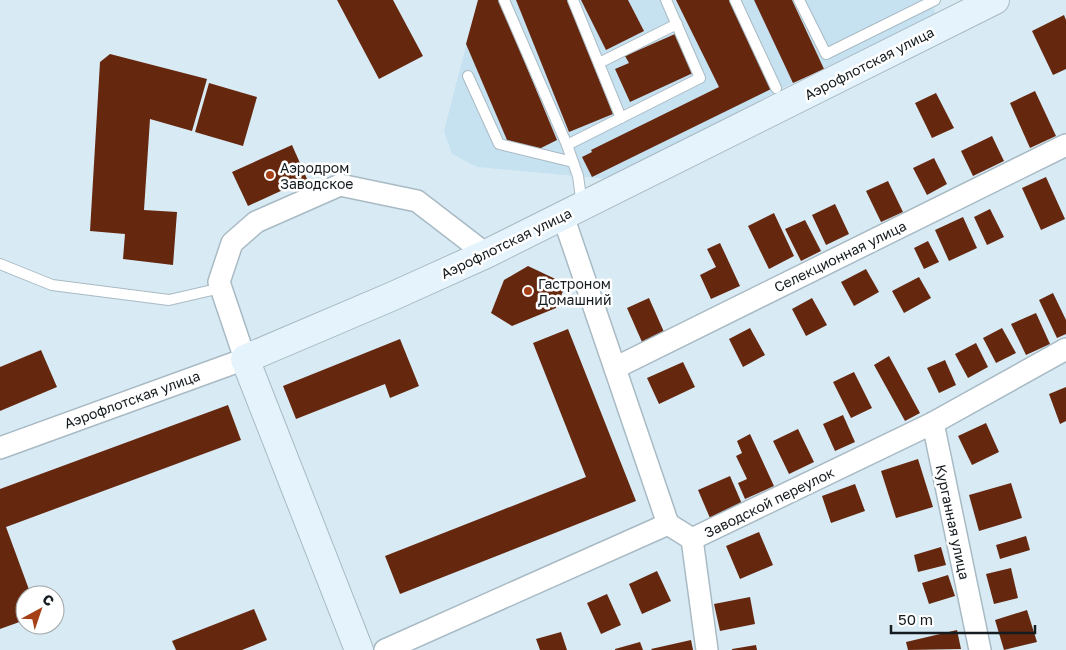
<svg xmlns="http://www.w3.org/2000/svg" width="1066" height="650" font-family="'Golos Text',sans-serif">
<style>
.built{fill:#c6e1f0}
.building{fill:#66270f}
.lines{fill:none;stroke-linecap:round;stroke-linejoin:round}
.lane-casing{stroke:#a8bac4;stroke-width:12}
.street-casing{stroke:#a8bac4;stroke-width:24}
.secondary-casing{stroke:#a8bac4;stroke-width:30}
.lane{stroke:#fff;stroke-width:10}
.street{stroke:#fff;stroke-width:21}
.secondary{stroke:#e4f3fc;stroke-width:28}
.poi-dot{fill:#a64117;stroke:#fff;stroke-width:2}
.labels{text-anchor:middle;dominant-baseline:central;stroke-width:5;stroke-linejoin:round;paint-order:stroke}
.street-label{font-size:14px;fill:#151c1f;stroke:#fff}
.poi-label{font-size:14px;fill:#151c1f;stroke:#fff;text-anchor:start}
</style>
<rect width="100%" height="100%" fill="#d8ebf5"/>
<polygon class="built" points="478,0 930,0 936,15 793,83 608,179 477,167 452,154 444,131"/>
<g class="building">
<polygon points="337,0 393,0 423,56 379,79"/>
<polygon points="478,0 499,0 557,140 537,150 507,140 466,44"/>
<polygon points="516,0 567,0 613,114 569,132"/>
<polygon points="581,0 628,0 644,31 606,50"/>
<polygon points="676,0 729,0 773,88 592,177 582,157 592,152 591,150 719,87"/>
<polygon points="754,0 792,0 824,69 793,83"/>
<polygon points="1064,15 1066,20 1066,69 1053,75 1032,31"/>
<polygon points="675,34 693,73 630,102 615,69 629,63 625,56"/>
<polygon points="110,54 207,79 192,131 150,119 144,210 177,212 173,265 123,259 125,234 90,231 100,62"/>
<polygon points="209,83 257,97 243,146 195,132"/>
<polygon points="1035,91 1056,136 1030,148 1010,103"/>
<polygon points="936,93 954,128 932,138 915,103"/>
<polygon points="992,136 1004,161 973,176 961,151"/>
<polygon points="292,145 307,179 248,206 232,172"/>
<polygon points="934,158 947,184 927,195 913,168"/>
<polygon points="1046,177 1065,219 1041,230 1022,188"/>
<polygon points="888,181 903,212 881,222 866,191"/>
<polygon points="835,204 849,234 826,245 812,215"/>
<polygon points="990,209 1004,237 987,245 974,217"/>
<polygon points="774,213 794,256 769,269 748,226"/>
<polygon points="963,217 977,248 949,261 935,230"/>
<polygon points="805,220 821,251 801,261 785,229"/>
<polygon points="928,241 939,262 924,269 914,248"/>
<polygon points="720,243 740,286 711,299 700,275 716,267 707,249"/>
<polygon points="528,266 566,284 556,308 512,326 491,313 504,280"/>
<polygon points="866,269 879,292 854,306 841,282"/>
<polygon points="919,277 931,298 904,313 892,291"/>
<polygon points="1053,293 1066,320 1066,334 1057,338 1039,300"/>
<polygon points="649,298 664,332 642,342 627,308"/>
<polygon points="812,298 827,325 806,336 792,309"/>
<polygon points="1036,313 1050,344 1026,355 1011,324"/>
<polygon points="750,328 765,355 743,367 729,339"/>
<polygon points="1002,328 1016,353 996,363 983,338"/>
<polygon points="568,329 636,501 400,594 385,556 586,477 533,343"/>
<polygon points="400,339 419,386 390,398 385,384 296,419 283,386"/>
<polygon points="976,343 988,367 968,378 955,354"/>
<polygon points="41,350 57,387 0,411 0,367"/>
<polygon points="889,356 920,413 905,421 874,365"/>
<polygon points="945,360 956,385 939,393 927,368"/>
<polygon points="683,362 695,387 659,404 647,378"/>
<polygon points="854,372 872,408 851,418 833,382"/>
<polygon points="1066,387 1066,421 1060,424 1049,394"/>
<polygon points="228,405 241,440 6,527 31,595 25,595 25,620 0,629 0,489"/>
<polygon points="843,415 855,442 835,451 823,424"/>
<polygon points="986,423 999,452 972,465 958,436"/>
<polygon points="798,429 814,462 789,474 773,441"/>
<polygon points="750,434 774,486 745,499 738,483 747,479 736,456 742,453 737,441"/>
<polygon points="918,459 933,507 896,518 881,471"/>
<polygon points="730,476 742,504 710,518 698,490"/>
<polygon points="1011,483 1022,518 979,531 969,495"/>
<polygon points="855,484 865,511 831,523 822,496"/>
<polygon points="759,532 773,565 740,579 726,546"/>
<polygon points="1026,536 1030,550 1000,559 996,545"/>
<polygon points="941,547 946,565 918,572 914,555"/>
<polygon points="1011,568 1018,598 994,604 986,574"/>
<polygon points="657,571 671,601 642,614 629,584"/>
<polygon points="948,575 955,596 929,604 922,583"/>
<polygon points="607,594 621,625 601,634 587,603"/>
<polygon points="750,597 755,624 720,631 714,604"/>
<polygon points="254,609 267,640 242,650 176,650 172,641"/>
<polygon points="1027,610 1037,642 1004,650 995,620"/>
<polygon points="957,630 961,649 908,650 906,642"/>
<polygon points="561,632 567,650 540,650 536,639"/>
<polygon points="691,640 693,650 652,650 651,649"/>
<polygon points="640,642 643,650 615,650 615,649"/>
<polygon points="756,645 757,650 732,650 732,649"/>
</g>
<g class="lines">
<g class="lane-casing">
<g id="lane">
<polyline points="504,0 567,145"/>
<polyline points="573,0 621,118"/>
<polyline points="735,0 776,88"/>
<polyline points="799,0 826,54 935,0"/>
<polyline points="599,63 677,24"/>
<polyline points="468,76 499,144 573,162"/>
<polyline points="582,205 578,176 567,145 700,78 666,0"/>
<polyline points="0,264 52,285 169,300 221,288"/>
</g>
</g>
<g class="street-casing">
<g id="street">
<polyline points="563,216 668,524"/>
<polyline points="615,368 1066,145"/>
<polyline points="933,423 980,650"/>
<polyline points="0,448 245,359 219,282 232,243 256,222 340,185 417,201 486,254"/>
<polyline points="692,539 707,650"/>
<polyline points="385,650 668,524 692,539 933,423 1066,349"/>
</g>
</g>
<g class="secondary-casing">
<polyline id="secondary" points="359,650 245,359 393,296 486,254 995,0"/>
</g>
<use href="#lane" class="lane"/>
<use href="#street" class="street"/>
<use href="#secondary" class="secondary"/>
</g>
<g class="poi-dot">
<circle cx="270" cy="175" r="5"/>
<circle cx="528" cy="291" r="5"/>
</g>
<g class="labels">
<g class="street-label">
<text transform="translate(869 63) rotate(-27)">Аэрофлотская улица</text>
<text transform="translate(506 243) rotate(-26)">Аэрофлотская улица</text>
<text transform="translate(840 256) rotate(-26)">Селекционная улица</text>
<text transform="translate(132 399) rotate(-20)">Аэрофлотская улица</text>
<text transform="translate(769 502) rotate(-26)">Заводской переулок</text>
<text transform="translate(953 522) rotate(78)">Курганная улица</text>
</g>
<g class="poi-label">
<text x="280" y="167">Аэродром<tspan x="280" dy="16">Заводское</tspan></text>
<text x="538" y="283">Гастроном<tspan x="538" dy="16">Домашний</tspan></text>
</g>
</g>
<g transform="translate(40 610) rotate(40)"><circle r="24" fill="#ffffff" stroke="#a1a4a5"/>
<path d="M0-4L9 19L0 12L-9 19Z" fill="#a64117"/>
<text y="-8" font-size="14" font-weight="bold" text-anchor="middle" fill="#151c1f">С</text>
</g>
<path d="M891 625v8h144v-8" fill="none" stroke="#151c1f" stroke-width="2.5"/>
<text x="898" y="625" font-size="15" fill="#151c1f" stroke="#ffffff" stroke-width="4" paint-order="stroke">50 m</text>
</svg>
